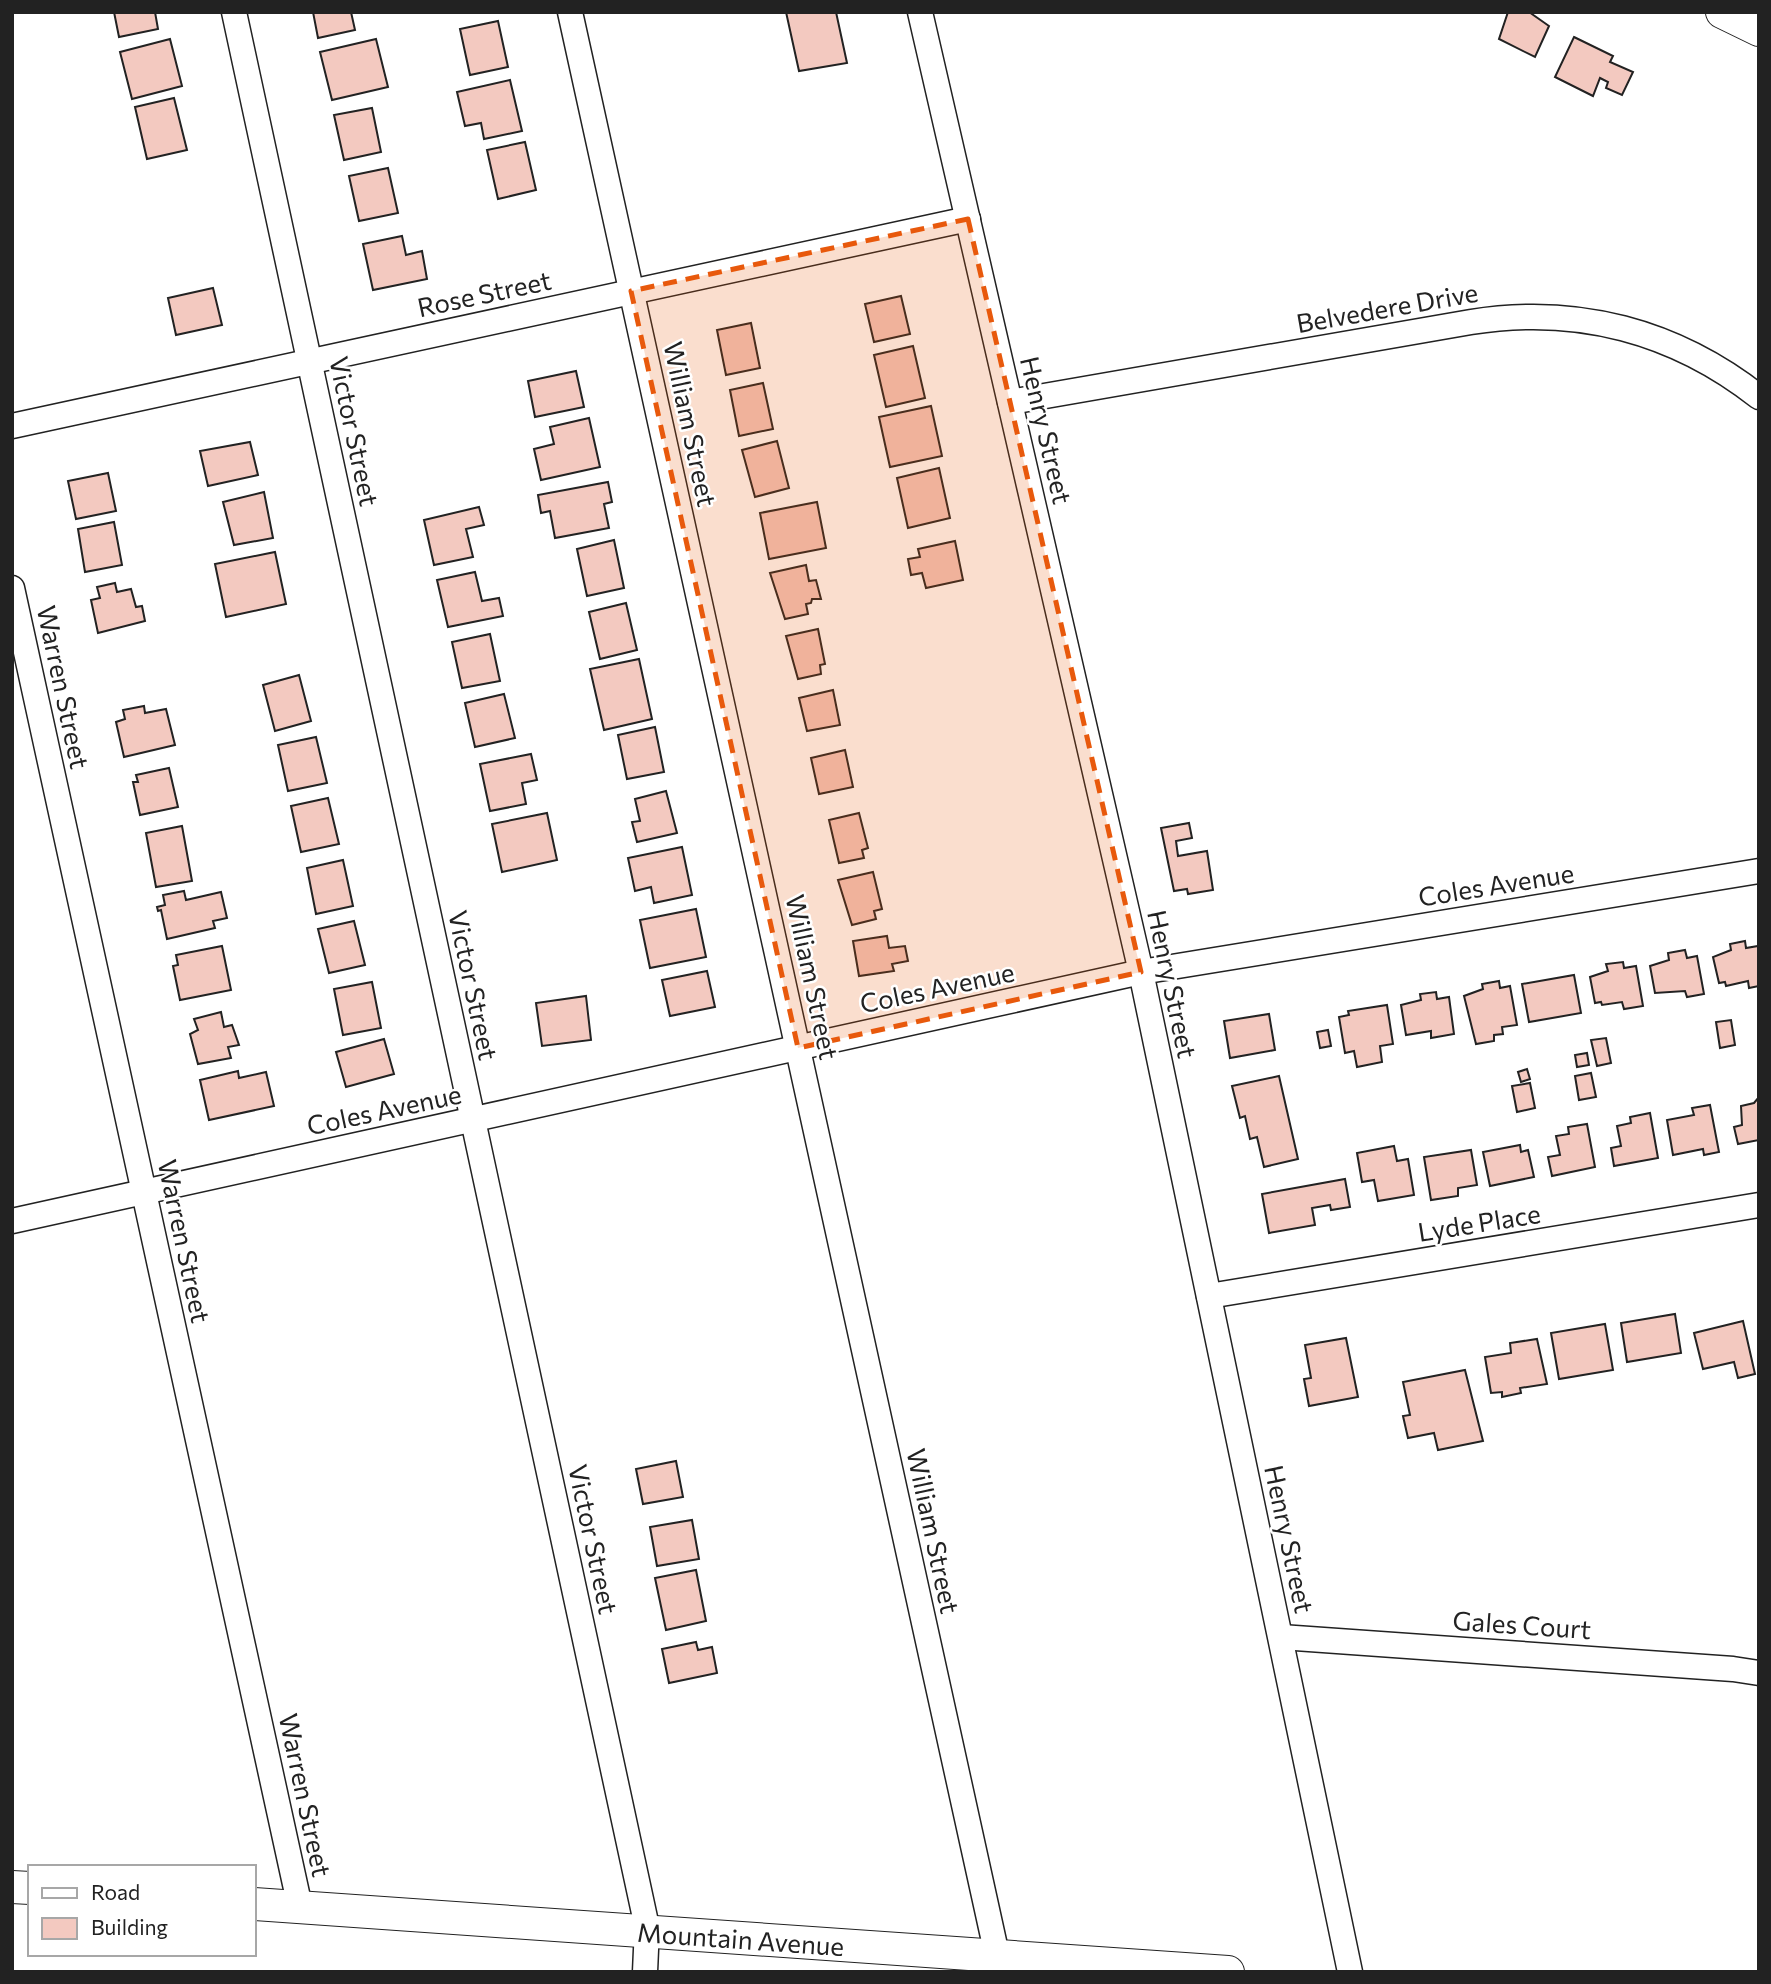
<svg xmlns="http://www.w3.org/2000/svg" width="1771" height="1984" font-family="Commissioner,sans-serif">
<style>
.building{fill:#f3c9c0;stroke:#222;stroke-width:2}
.lines{fill:none;stroke-linecap:round;stroke-linejoin:round}
.minor-casing{stroke:#222;stroke-width:27}
.tertiary-casing{stroke:#222;stroke-width:34}
.minor{stroke:#fff;stroke-width:24}
.tertiary{stroke:#fff;stroke-width:32}
.marked{fill:#e8590c;fill-opacity:0.2;stroke:#e8590c;stroke-width:5;stroke-dasharray:14 9;stroke-linejoin:round}
.labels{text-anchor:middle;dominant-baseline:central;stroke-width:5;stroke-linejoin:round;paint-order:stroke}
.street-label{font-size:26px;fill:#222;stroke:#fff}
</style>
<rect width="100%" height="100%" fill="#fff"/>
<g class="building">
<polygon points="114,12 155,12 158,29 119,37"/>
<polygon points="313,12 351,12 355,30 318,38"/>
<polygon points="786,12 836,12 847,63 799,71"/>
<polygon points="1508,12 1529,12 1549,26 1535,57 1499,39"/>
<polygon points="498,21 508,67 470,75 460,29"/>
<polygon points="1574,37 1613,56 1610,62 1633,72 1622,95 1606,88 1608,82 1600,78 1593,96 1555,77"/>
<polygon points="170,39 182,86 132,99 120,52"/>
<polygon points="376,39 388,87 332,100 320,52"/>
<polygon points="510,80 522,131 484,139 481,123 465,126 457,92"/>
<polygon points="174,98 187,150 147,159 135,107"/>
<polygon points="372,108 381,152 344,160 334,115"/>
<polygon points="525,142 536,190 498,199 487,150"/>
<polygon points="388,168 398,213 359,221 349,176"/>
<polygon points="402,236 406,255 422,251 427,279 373,290 363,244"/>
<polygon points="213,288 222,325 176,335 168,298"/>
<polygon points="901,296 910,334 874,342 865,304"/>
<polygon points="751,323 760,368 726,375 717,330"/>
<polygon points="913,346 925,398 886,407 874,355"/>
<polygon points="576,371 584,407 535,417 528,381"/>
<polygon points="763,383 773,429 739,436 730,390"/>
<polygon points="931,406 942,456 890,467 879,417"/>
<polygon points="589,418 600,467 541,480 534,449 554,444 550,427"/>
<polygon points="777,441 789,488 755,497 742,450"/>
<polygon points="250,442 258,475 208,486 200,451"/>
<polygon points="939,468 950,518 908,528 897,478"/>
<polygon points="108,473 116,511 76,519 68,481"/>
<polygon points="608,482 612,502 604,504 609,528 555,538 550,511 541,513 538,495"/>
<polygon points="264,492 273,538 234,545 223,502"/>
<polygon points="817,502 826,548 769,559 760,513"/>
<polygon points="479,507 484,525 466,529 473,557 434,565 424,520"/>
<polygon points="114,522 122,565 85,572 78,529"/>
<polygon points="614,540 624,588 587,596 577,549"/>
<polygon points="955,541 963,580 926,588 922,573 911,575 908,559 920,557 918,549"/>
<polygon points="275,552 286,604 226,617 215,564"/>
<polygon points="806,565 809,581 816,580 821,599 812,599 811,603 806,604 808,614 785,619 770,573"/>
<polygon points="475,572 482,601 499,598 503,616 448,627 437,580"/>
<polygon points="115,583 117,592 131,589 136,607 142,606 145,621 98,633 91,600 100,598 97,587"/>
<polygon points="626,603 637,650 600,659 589,612"/>
<polygon points="818,629 825,664 820,665 821,674 798,679 786,636"/>
<polygon points="490,634 500,681 462,688 452,642"/>
<polygon points="639,659 652,719 604,730 590,669"/>
<polygon points="299,675 311,721 275,731 263,685"/>
<polygon points="833,690 840,725 807,731 799,698"/>
<polygon points="504,694 515,738 475,747 465,703"/>
<polygon points="144,706 145,713 166,709 175,745 124,757 116,722 125,719 123,710"/>
<polygon points="655,727 664,772 627,779 618,735"/>
<polygon points="316,737 327,783 288,791 278,745"/>
<polygon points="845,750 853,787 819,794 811,758"/>
<polygon points="531,754 537,780 522,783 526,804 490,811 480,764"/>
<polygon points="169,768 178,807 140,815 133,782 138,782 136,775"/>
<polygon points="666,791 677,833 637,842 632,822 640,821 635,799"/>
<polygon points="328,798 339,844 301,852 291,806"/>
<polygon points="547,813 557,860 502,872 492,824"/>
<polygon points="859,813 868,848 862,850 864,858 839,863 829,820"/>
<polygon points="1189,823 1192,838 1176,841 1178,856 1207,851 1213,890 1188,894 1187,889 1174,891 1161,828"/>
<polygon points="182,826 192,881 156,887 146,833"/>
<polygon points="682,847 692,895 654,903 651,887 635,891 628,858"/>
<polygon points="343,860 353,906 316,914 307,868"/>
<polygon points="873,872 882,909 874,911 876,919 852,925 838,880"/>
<polygon points="184,891 186,900 221,892 227,918 213,921 215,928 167,939 161,910 158,911 157,907 165,905 163,895"/>
<polygon points="696,909 706,957 650,968 640,920"/>
<polygon points="354,921 365,965 329,973 318,929"/>
<polygon points="887,936 889,948 905,946 908,961 892,964 894,971 859,976 853,941"/>
<polygon points="1745,941 1746,948 1758,946 1759,986 1749,988 1748,981 1726,986 1725,982 1719,983 1713,957 1731,950 1730,944"/>
<polygon points="222,946 231,990 180,1000 173,966 178,965 176,955"/>
<polygon points="1685,950 1687,958 1697,956 1704,994 1687,997 1685,991 1655,993 1650,966 1669,960 1668,953"/>
<polygon points="1623,962 1624,968 1636,966 1643,1006 1624,1009 1622,1002 1602,1005 1601,1002 1595,1003 1590,977 1608,971 1606,964"/>
<polygon points="707,971 715,1007 670,1016 662,980"/>
<polygon points="1574,975 1581,1013 1529,1022 1522,984"/>
<polygon points="1499,981 1500,988 1510,986 1517,1025 1502,1027 1503,1034 1494,1035 1494,1041 1476,1044 1464,996 1483,989 1482,984"/>
<polygon points="372,982 381,1028 343,1035 334,989"/>
<polygon points="1436,992 1437,999 1449,997 1454,1034 1431,1038 1431,1031 1406,1035 1401,1005 1421,1000 1420,994"/>
<polygon points="586,996 591,1040 542,1046 536,1003"/>
<polygon points="1387,1005 1393,1044 1380,1046 1382,1062 1357,1067 1354,1051 1345,1053 1339,1017 1349,1015 1348,1011"/>
<polygon points="221,1012 224,1027 232,1025 239,1045 228,1047 231,1058 198,1064 190,1034 198,1030 194,1019"/>
<polygon points="1269,1014 1275,1050 1230,1058 1224,1021"/>
<polygon points="1731,1020 1735,1045 1720,1048 1716,1022"/>
<polygon points="1328,1030 1331,1046 1320,1048 1317,1032"/>
<polygon points="1606,1038 1611,1063 1597,1066 1591,1040"/>
<polygon points="384,1039 394,1074 346,1087 336,1052"/>
<polygon points="1587,1053 1589,1065 1577,1067 1575,1055"/>
<polygon points="1527,1069 1530,1079 1521,1082 1518,1072"/>
<polygon points="238,1071 239,1078 266,1072 274,1106 209,1120 200,1080"/>
<polygon points="1591,1073 1596,1097 1579,1100 1575,1076"/>
<polygon points="1279,1076 1298,1159 1264,1167 1257,1137 1250,1139 1245,1116 1240,1118 1232,1086"/>
<polygon points="1530,1083 1535,1108 1517,1112 1512,1086"/>
<polygon points="1759,1097 1759,1140 1738,1144 1734,1127 1742,1125 1741,1106 1754,1103"/>
<polygon points="1710,1105 1719,1152 1704,1155 1703,1149 1673,1155 1667,1120 1694,1115 1692,1108"/>
<polygon points="1650,1113 1658,1158 1614,1166 1611,1148 1621,1146 1617,1126 1631,1123 1630,1117"/>
<polygon points="1587,1124 1595,1167 1552,1176 1548,1157 1560,1155 1556,1136 1569,1134 1568,1127"/>
<polygon points="1520,1145 1521,1152 1528,1150 1534,1177 1490,1186 1483,1152"/>
<polygon points="1394,1146 1397,1161 1408,1159 1414,1195 1378,1201 1374,1180 1362,1182 1357,1153"/>
<polygon points="1471,1150 1477,1185 1458,1188 1458,1196 1431,1200 1424,1157"/>
<polygon points="1345,1179 1350,1207 1331,1210 1330,1205 1312,1208 1315,1225 1269,1233 1262,1194"/>
<polygon points="1675,1314 1681,1353 1627,1362 1621,1323"/>
<polygon points="1743,1321 1755,1374 1738,1378 1734,1362 1703,1369 1694,1333"/>
<polygon points="1605,1324 1613,1370 1559,1379 1551,1333"/>
<polygon points="1346,1338 1358,1397 1309,1406 1304,1379 1311,1378 1305,1345"/>
<polygon points="1537,1339 1547,1384 1520,1388 1521,1393 1502,1397 1502,1392 1491,1393 1485,1357 1511,1353 1510,1343"/>
<polygon points="1465,1370 1483,1441 1438,1450 1434,1433 1408,1438 1403,1416 1410,1415 1403,1382"/>
<polygon points="676,1461 683,1497 643,1504 636,1469"/>
<polygon points="692,1520 699,1559 657,1566 650,1527"/>
<polygon points="696,1570 706,1621 666,1630 655,1578"/>
<polygon points="696,1642 698,1650 712,1647 717,1673 669,1683 662,1649"/>
</g>
<g class="lines">
<g class="minor-casing">
<g id="minor">
<polyline points="234,12 647,1927 645,1972"/>
<polyline points="570,12 997,1955"/>
<polyline points="920,12 1141,972 1350,1972"/>
<path d="M 1010,402 L 1471,322 C 1577,305 1675,331 1759,397"/>
<polyline points="12,426 968,219"/>
<polyline points="12,588 300,1907"/>
<polyline points="12,1221 1141,972 1759,871"/>
<polyline points="1209,1296 1759,1205"/>
<polyline points="1281,1637 1733,1669 1759,1673"/>
</g>
</g>
<g class="tertiary-casing">
<g id="tertiary">
<polyline points="1722,12 1759,30"/>
<polyline points="12,1887 30,1888"/>
<path id="s1" d="M 254,1904 L 1228,1972"/>
</g>
</g>
<use href="#minor" class="minor"/>
<use href="#tertiary" class="tertiary"/>
</g>
<path class="marked" d="M 968,219 L 1141,972 L 798,1048 L 631,291 Z"/>
<g class="labels">
<g class="street-label">
<text transform="translate(484 293) rotate(-12)">Rose Street</text>
<text transform="translate(1387 307) rotate(-10)">Belvedere Drive</text>
<text transform="translate(691 424) rotate(78)">William Street</text>
<text transform="translate(1047 430) rotate(77)">Henry Street</text>
<text transform="translate(355 431) rotate(78)">Victor Street</text>
<text transform="translate(64 687) rotate(78)">Warren Street</text>
<text transform="translate(1496 884) rotate(-9)">Coles Avenue</text>
<text transform="translate(813 977) rotate(78)">William Street</text>
<text transform="translate(1173 984) rotate(78)">Henry Street</text>
<text transform="translate(474 985) rotate(78)">Victor Street</text>
<text transform="translate(937 987) rotate(-12)">Coles Avenue</text>
<text transform="translate(384 1109) rotate(-12)">Coles Avenue</text>
<text transform="translate(1479 1222) rotate(-9)">Lyde Place</text>
<text transform="translate(185 1241) rotate(78)">Warren Street</text>
<text transform="translate(934 1531) rotate(78)">William Street</text>
<text transform="translate(594 1539) rotate(78)">Victor Street</text>
<text transform="translate(1290 1539) rotate(78)">Henry Street</text>
<text transform="translate(1522 1624) rotate(4)">Gales Court</text>
<text transform="translate(306 1795) rotate(78)">Warren Street</text>
<text stroke="none"><textPath href="#s1" startOffset="488">Mountain Avenue</textPath></text>
</g>
</g>
<rect width="1771" height="1984" fill="none" stroke="#222222" stroke-width="28"/>
<rect x="28" y="1865" width="228" height="91" fill="#ffffff" stroke="#a7a7a7" stroke-width="2"/>
<rect x="42" y="1888" width="35" height="10" fill="#ffffff" stroke="#a7a7a7" stroke-width="2"/>
<text x="91" y="1900" font-size="21" fill="#222222">Road</text>
<rect x="42" y="1918" width="35" height="21" fill="#f3c9c0" stroke="#a7a7a7" stroke-width="2"/>
<text x="91" y="1935" font-size="21" fill="#222222">Building</text>
</svg>
